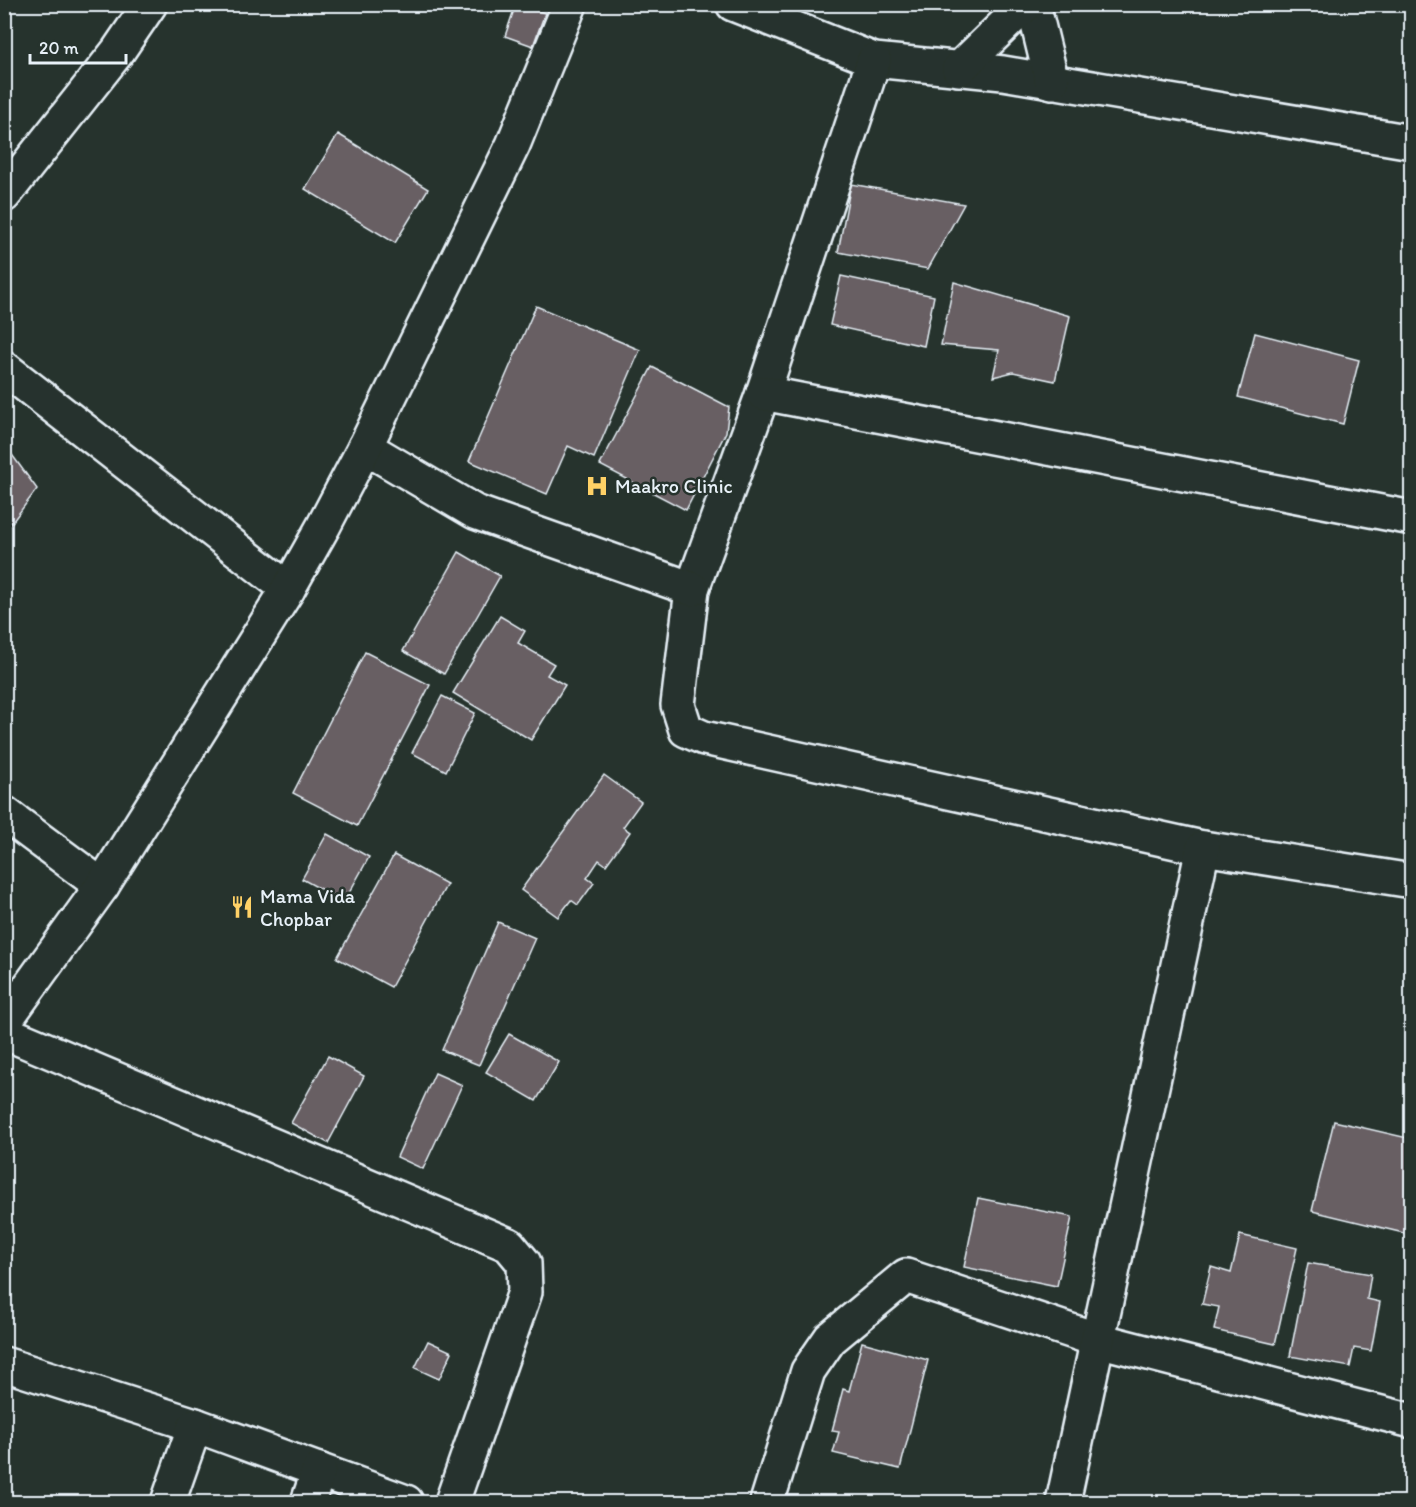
<svg xmlns="http://www.w3.org/2000/svg" width="1416" height="1507" font-family="Itim,sans-serif">
<style>
.building{fill:#685e63;stroke:#e8f1f8;stroke-width:1.5}
.lines{fill:none;stroke-linecap:round;stroke-linejoin:round}
.street-casing{stroke:#e8f1f8;stroke-width:38}
.secondary-casing{stroke:#e8f1f8;stroke-width:38}
.street{stroke:#26332d;stroke-width:33}
.secondary{stroke:#26332d;stroke-width:33}
.labels{text-anchor:middle;dominant-baseline:central;stroke-width:5;stroke-linejoin:round;paint-order:stroke}
.poi-label{font-size:20px;fill:#e8f1f8;stroke:#26332d;text-anchor:start}
</style>
<rect width="100%" height="100%" fill="#26332d"/>
<filter id="ink" filterUnits="userSpaceOnUse"><feTurbulence type="fractalNoise" baseFrequency=".0167" numOctaves="2"/><feDisplacementMap in="SourceGraphic" scale="12" xChannelSelector="R" yChannelSelector="G"/><feConvolveMatrix kernelMatrix="1 2 1 2 8 2 1 2 1" color-interpolation-filters="sRGB"/></filter>
<g filter="url(#ink)">
<g class="building">
<polygon points="516,4 545,13 533,46 505,36"/>
<polygon points="338,134 428,189 395,243 305,189"/>
<polygon points="851,184 964,204 928,269 838,252"/>
<polygon points="841,276 934,296 924,346 830,325"/>
<polygon points="954,282 1070,316 1055,381 1013,372 993,377 999,350 941,345"/>
<polygon points="536,306 640,350 594,458 568,446 547,494 469,461"/>
<polygon points="1255,333 1359,360 1343,424 1238,397"/>
<polygon points="652,367 729,407 726,432 686,510 600,465"/>
<polygon points="7,448 37,489 4,533 4,449"/>
<polygon points="459,552 500,576 444,674 403,651"/>
<polygon points="500,616 525,631 518,643 554,664 547,675 565,685 531,740 453,693"/>
<polygon points="365,652 430,685 357,826 293,793"/>
<polygon points="442,696 475,713 446,771 412,753"/>
<polygon points="604,775 641,802 623,827 630,832 606,865 599,860 587,878 594,883 578,905 571,900 558,917 521,890"/>
<polygon points="327,834 369,857 344,902 302,879"/>
<polygon points="394,855 447,884 391,987 337,958"/>
<polygon points="498,922 535,938 479,1065 442,1050"/>
<polygon points="509,1034 559,1062 536,1101 486,1072"/>
<polygon points="328,1056 364,1076 328,1143 291,1123"/>
<polygon points="435,1073 462,1085 423,1169 397,1157"/>
<polygon points="1334,1121 1412,1139 1412,1235 1312,1211"/>
<polygon points="978,1198 1072,1217 1057,1286 964,1267"/>
<polygon points="1240,1235 1297,1248 1275,1344 1214,1330 1219,1307 1202,1304 1211,1267 1231,1273"/>
<polygon points="1308,1263 1371,1274 1367,1299 1380,1302 1371,1351 1354,1348 1350,1367 1290,1356"/>
<polygon points="428,1341 452,1352 439,1379 415,1368"/>
<polygon points="862,1342 928,1360 900,1469 833,1453 839,1432 832,1431 843,1389 849,1391"/>
</g>
<g class="lines">
<g class="street-casing">
<g id="street">
<polyline points="733,4 874,60 1003,73 1412,142"/>
<polyline points="1033,4 1052,82"/>
<polyline points="874,60 763,393 692,589 678,705 686,730 704,738 1203,848 1412,881"/>
<polyline points="959,69 1026,4"/>
<polyline points="4,195 118,51 150,4"/>
<polyline points="4,368 288,589"/>
<polyline points="763,393 1412,518"/>
<polyline points="365,447 475,512 692,589"/>
<polyline points="4,813 102,886"/>
<polyline points="4,1032 509,1245 524,1263 525,1292 452,1502"/>
<polyline points="4,1364 195,1425 406,1502"/>
<polyline points="168,1502 195,1425"/>
<polyline points="308,1502 319,1470"/>
<polyline points="767,1502 808,1371 830,1339 906,1276 1098,1340 1412,1421"/>
<polyline points="1063,1502 1203,848"/>
</g>
</g>
<g class="secondary-casing">
<polyline id="secondary" points="4,1022 102,886 288,589 323,527 365,447 513,145 570,4"/>
</g>
<use href="#street" class="street"/>
<use href="#secondary" class="secondary"/>
</g>
</g>
<defs>
<g id="hospital-bare" transform="scale(1.8)"><path d="M-5-5h3v3.5h4V-5h3V5h-3V1.5h-4V5h-3Z" fill="#ffd166" stroke="#26332d" stroke-width="2.5" paint-order="stroke"/></g>
<g id="restaurant-bare" transform="scale(1.8)"><path d="M-5-6h1v4h1v-4h1v4h1v-4h1v5L-1.5 .5V6h-2V.5L-5-1ZM5-6V6H3V1.5H1.5Q1.5-4 5-6Z" fill="#ffd166" stroke="#26332d" stroke-width="2.5" paint-order="stroke"/></g>
</defs>
<g fill-rule="evenodd">
<use href="#hospital-bare" x="597" y="486"/>
<use href="#restaurant-bare" x="242" y="907"/>
</g>
<g class="labels">
<g class="poi-label">
<text x="615" y="486">Maakro Clinic</text>
<text x="260" y="896">Mama Vida<tspan x="260" dy="23">Chopbar</tspan></text>
</g>
</g>
<rect width="1416" height="1507" fill="none" stroke="#26332d" stroke-width="24"/>
<rect x="12" y="12" width="1392" height="1483" fill="none" stroke="#e8f1f8" stroke-width="2" filter="url(#ink)"/>
<path d="M30 54v9h96v-9" fill="none" stroke="#e8f1f8" stroke-width="3"/>
<text x="39" y="54" font-size="18" fill="#e8f1f8" stroke="#26332d" stroke-width="4.5" paint-order="stroke">20 m</text>
</svg>
